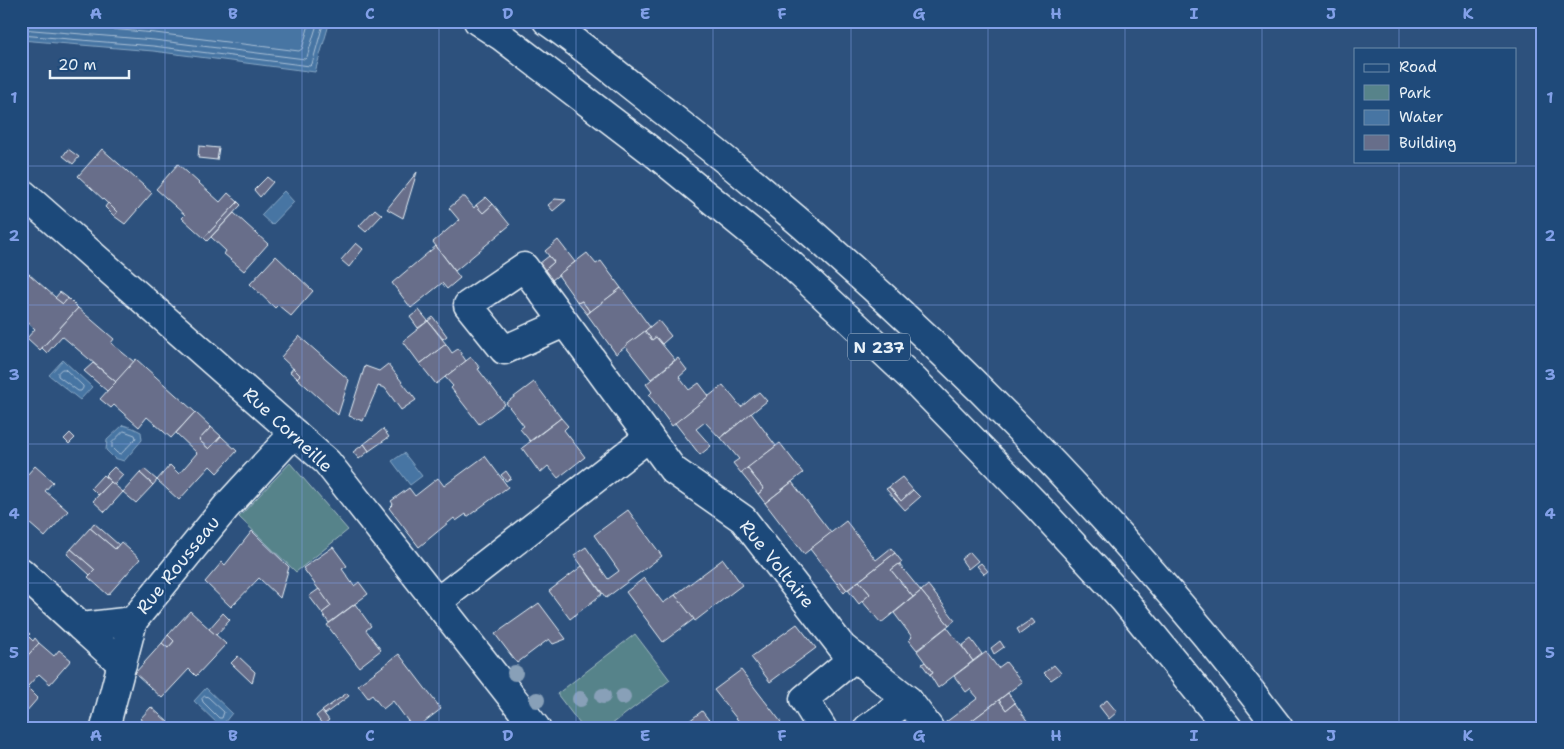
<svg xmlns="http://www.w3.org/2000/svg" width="1564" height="749" font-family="'Shantell Sans',sans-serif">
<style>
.green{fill:#57838a;stroke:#a0bac1}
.water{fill:#4775a3;stroke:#87a7c5}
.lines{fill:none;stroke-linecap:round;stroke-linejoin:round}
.shore{stroke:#a8bfd6;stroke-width:1}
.building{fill:#676e8a;stroke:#e8f1f8}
.minor-casing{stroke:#e8f1f8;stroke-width:31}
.trunk-casing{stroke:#e8f1f8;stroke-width:31}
.minor{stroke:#1f4a7a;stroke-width:28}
.trunk{stroke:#1f4a7a;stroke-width:28}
.tree{fill:#88a0b8}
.grid{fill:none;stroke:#82a0e8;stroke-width:1;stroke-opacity:0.55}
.labels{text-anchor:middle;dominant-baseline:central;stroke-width:4;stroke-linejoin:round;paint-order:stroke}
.shield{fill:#1f4a7a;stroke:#acbfd2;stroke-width:1}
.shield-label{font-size:16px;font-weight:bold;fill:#e8f1f8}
.street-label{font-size:18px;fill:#e8f1f8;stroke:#1f4a7a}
.neatline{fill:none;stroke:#82a0e8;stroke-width:2}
.grid-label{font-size:16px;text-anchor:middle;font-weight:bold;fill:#82a0e8}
</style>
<rect width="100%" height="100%" fill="#2d517d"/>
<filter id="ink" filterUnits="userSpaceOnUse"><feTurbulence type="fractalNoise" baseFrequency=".02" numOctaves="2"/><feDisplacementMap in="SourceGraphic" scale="10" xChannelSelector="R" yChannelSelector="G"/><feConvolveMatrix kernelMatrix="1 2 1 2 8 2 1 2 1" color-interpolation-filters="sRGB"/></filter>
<g filter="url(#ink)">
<g class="green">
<polygon points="290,463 348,530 296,572 239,517"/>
<polygon points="635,634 670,680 607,728 583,728 557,694"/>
</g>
<g class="water">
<polygon points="21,21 330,21 315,72 153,51 21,40"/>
<polygon points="284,191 294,202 272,225 261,215"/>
<polygon points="63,360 92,387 80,400 49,375"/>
<polygon points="123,425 133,428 141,432 142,440 124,461 114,458 106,450 107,440"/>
<polygon points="404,453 422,476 410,485 392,461"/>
<polygon points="206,688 232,713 221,727 194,701"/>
</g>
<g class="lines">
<g class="shore">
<polyline points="21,21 155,33 299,51 302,49 310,21"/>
<polyline points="21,29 154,40 305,59 307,57 318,21"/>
<polyline points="21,35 153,46 310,66 312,64 324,21"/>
<polygon points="62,369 65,369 83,386 83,388 81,391 78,391 58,376 58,373"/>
<polygon points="124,431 135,435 136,438 121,454 117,453 112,448 112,443"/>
<polygon points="205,696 208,697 224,712 222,718 219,718 203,702 202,699"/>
</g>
</g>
<g class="building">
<polygon points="199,146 219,148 217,160 198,158"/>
<polygon points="68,149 79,157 73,164 63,156"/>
<polygon points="102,149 152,193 125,224 114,216 117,212 78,176"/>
<polygon points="178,164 220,202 228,193 238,202 204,238 182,218 185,215 156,189"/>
<polygon points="417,172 403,218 387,209"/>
<polygon points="267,177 273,182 260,197 254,190"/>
<polygon points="462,197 465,197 474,208 476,205 483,213 493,204 510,225 455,271 433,242 459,220 449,208"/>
<polygon points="486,197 493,204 483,213 476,205"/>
<polygon points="555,199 566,200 553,211 548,205"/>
<polygon points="238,202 241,205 207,241 204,238"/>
<polygon points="108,203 117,212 114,216 105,207"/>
<polygon points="375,209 382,215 366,232 359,226"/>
<polygon points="234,213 268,244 244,271 224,254 226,251 211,237"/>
<polygon points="558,240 575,262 547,284 540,274 554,262 545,251"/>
<polygon points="356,243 363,249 349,267 341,260"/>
<polygon points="436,246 460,278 447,289 442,283 411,308 392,283"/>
<polygon points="587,253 596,264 601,261 621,288 590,312 582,301 578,303 558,275"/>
<polygon points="276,256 313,291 291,316 278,305 275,308 250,284"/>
<polygon points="549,256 554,262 540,274 535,267"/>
<polygon points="21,267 63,304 68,298 78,308 40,350 27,338 35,329 21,316"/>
<polygon points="621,288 650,327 616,354 587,314"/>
<polygon points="60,292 68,298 63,304 55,298"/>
<polygon points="582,301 590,312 587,314 578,303"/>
<polygon points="78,308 114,339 111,343 134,362 116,382 62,336 47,353 42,348"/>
<polygon points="419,310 428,321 418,328 410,317"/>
<polygon points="433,317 447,336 443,339 428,321"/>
<polygon points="658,320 671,336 662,344 656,337 652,340 645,331"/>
<polygon points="428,321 446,344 420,364 403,341"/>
<polygon points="645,331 652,340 656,337 675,360 651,379 625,346"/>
<polygon points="299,336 349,380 338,415 297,378 300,375 281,357"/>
<polygon points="446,344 452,353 458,349 466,361 436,384 420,364"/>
<polygon points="471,357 480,368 478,369 505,404 479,424 451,388 453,386 445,377"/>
<polygon points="678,358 687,370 679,377 689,390 699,383 709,396 672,426 649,395 652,392 646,384"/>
<polygon points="136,359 195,412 171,438 147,417 139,427 114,405 111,408 100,399"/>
<polygon points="93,363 116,382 107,391 84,371"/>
<polygon points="388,364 416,400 401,410 385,388 378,386 363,421 349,416 365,366 379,371"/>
<polygon points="293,368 300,375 297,378 290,372"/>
<polygon points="534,382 561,418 530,441 520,429 524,426 506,403"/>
<polygon points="723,385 741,407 759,392 767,401 720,438 705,422 696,429 711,446 700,455 675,423"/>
<polygon points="195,412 211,427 199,440 209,449 221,436 237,451 217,473 210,466 179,500 157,480 170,465 179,474 197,453 176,433"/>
<polygon points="751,413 776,446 741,473 733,463 739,459 721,438"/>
<polygon points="561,418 568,426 564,430 585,457 558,478 548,466 540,473 522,448"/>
<polygon points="211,427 221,436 209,449 199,440"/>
<polygon points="383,429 389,437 369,451 364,444"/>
<polygon points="70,433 75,438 69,444 64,439"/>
<polygon points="780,443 803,473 765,503 758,494 764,489 747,468"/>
<polygon points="364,444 369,451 359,459 353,452"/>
<polygon points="485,456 508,487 467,517 466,514 456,521 454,518 419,547 389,508 393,504 391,501 409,488 415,496 438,478 444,486"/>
<polygon points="35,466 53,482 45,491 68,511 45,537 21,516 21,470 27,475"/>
<polygon points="114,467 123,475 114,485 105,476"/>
<polygon points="747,468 764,489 758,494 741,473"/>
<polygon points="144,469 157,480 153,485 140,473"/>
<polygon points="506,471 511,478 506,481 501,475"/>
<polygon points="140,473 153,485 136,503 123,492"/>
<polygon points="103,475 111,482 98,495 91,488"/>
<polygon points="902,477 913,490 901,501 889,487"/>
<polygon points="111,482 123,492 105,512 93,501"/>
<polygon points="792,482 831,533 804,554 765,503"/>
<polygon points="889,487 901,501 913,490 920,497 905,510 886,489"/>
<polygon points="628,510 662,556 606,598 574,555 586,547 608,579 619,571 594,535"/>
<polygon points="846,521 876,560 891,548 895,553 847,590 840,581 837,584 810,549"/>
<polygon points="94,523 119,545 115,549 90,528"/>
<polygon points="90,528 115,549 121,542 140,559 108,595 88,577 95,570 71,549"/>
<polygon points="252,531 289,567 280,598 259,578 231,607 205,582 222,562 225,565"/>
<polygon points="333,547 347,566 342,569 354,586 359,582 368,594 329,623 322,613 331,606 303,568"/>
<polygon points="71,549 95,570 90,575 67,554"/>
<polygon points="970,552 978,561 968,569 961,559"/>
<polygon points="895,553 902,562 891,570 913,597 881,623 862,601 870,594 859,581"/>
<polygon points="723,559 742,585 695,621 675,595"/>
<polygon points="981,563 988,571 984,574 977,566"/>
<polygon points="899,564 921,591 913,597 891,570"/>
<polygon points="582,566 602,594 570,619 549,591"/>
<polygon points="644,578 663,603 675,595 694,619 663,642 626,592"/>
<polygon points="840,581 847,590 844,593 837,584"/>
<polygon points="859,581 870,594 859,604 848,590"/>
<polygon points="928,585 955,620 949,625 921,591"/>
<polygon points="319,589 331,606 322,613 309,596"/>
<polygon points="921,591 949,625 917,650 909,640 912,637 894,613"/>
<polygon points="539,603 566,639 553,644 549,639 517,663 495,634"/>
<polygon points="355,604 371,626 366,630 381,650 359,667 327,625"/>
<polygon points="190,611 226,644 196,676 189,669 162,698 135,673 162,643 168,648 174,641 168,635"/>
<polygon points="223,613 230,620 216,635 209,629"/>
<polygon points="1032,619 1035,623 1020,634 1017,629"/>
<polygon points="797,624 816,648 770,682 751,657"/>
<polygon points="21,627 30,634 28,636 33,641 35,638 39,643 21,663"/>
<polygon points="947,627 973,661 938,688 930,675 933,673 917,651"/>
<polygon points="168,635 174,641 168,648 162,643"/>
<polygon points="971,639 982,654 973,661 962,646"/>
<polygon points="1000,641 1004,647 994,654 991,648"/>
<polygon points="39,643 54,656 59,650 71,660 50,684 39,674 27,687 38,698 25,713 21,709 21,663"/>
<polygon points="986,652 998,668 1006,662 1022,682 962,728 944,728 942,725 978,698 970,689 966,692 954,676"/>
<polygon points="399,654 441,709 416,728 413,728 393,701 383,709 372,695 368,698 358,685"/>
<polygon points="238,656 255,672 252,683 231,663"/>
<polygon points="925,662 933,673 930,675 922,664"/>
<polygon points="1054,665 1061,673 1051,680 1044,673"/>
<polygon points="741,670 781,722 774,728 744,728 714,690"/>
<polygon points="347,693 349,696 325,714 322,711"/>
<polygon points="1008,693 1015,703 1006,710 999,700"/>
<polygon points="999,700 1006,710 1015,703 1032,728 976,728 971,721"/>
<polygon points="1107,700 1117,712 1109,719 1099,706"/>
<polygon points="151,707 168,722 162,728 143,728 146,724 140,719"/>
<polygon points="322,711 329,720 323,725 316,716"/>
<polygon points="702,711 715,728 680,728"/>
</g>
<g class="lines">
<g class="minor-casing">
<g id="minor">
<polyline points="21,192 327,462 536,728"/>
<polyline points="564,323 504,350 468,305 524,267 673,470 743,519 842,647 908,700 929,728"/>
<polyline points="21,572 81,627 133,621 226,507 294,433"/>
<polyline points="437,602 649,437"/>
<polyline points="81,627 122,664"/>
<polyline points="105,728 133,621"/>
<polyline points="822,728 804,699 855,657"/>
<polyline points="868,728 908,700"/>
</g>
</g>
<g class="trunk-casing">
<g id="trunk">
<polyline points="478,21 501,36 658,156 788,262 915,381 1039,508 1124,600 1228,728"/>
<path d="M 547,21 C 589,50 628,84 669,115 C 866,269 1049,447 1209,639 C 1233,668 1256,698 1279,728"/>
</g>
</g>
<use href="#minor" class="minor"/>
<use href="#trunk" class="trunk"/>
</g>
<g class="tree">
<circle cx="515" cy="673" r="8"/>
<circle cx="603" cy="696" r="8"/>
<circle cx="623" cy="697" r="8"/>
<circle cx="580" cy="699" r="8"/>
<circle cx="537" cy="700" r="8"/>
</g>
</g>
<path class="grid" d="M 165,21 L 165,728M 302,21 L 302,728M 439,21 L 439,728M 576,21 L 576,728M 713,21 L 713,728M 851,21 L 851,728M 988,21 L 988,728M 1125,21 L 1125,728M 1262,21 L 1262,728M 1399,21 L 1399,49M 1399,161 L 1399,728M 21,166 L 1543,166M 21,305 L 1543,305M 21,444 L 1543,444M 21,583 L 1543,583"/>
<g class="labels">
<rect class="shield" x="848" y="333.5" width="62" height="27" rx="4"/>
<g class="shield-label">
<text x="879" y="347">N 237</text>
</g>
<g class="street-label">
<text transform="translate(288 430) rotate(43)">Rue Corneille</text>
<text transform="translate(777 564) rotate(51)">Rue Voltaire</text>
<text transform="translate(178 565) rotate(-51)">Rue Rousseau</text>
</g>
</g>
<rect width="1564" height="749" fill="none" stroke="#1f4a7a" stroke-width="55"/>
<rect x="1354" y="48" width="162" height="115" fill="#1f4a7a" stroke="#6f8dac"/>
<rect x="1364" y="64" width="25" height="8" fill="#1f4a7a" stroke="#6f8dac"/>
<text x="1399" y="72" font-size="15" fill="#e8f1f8">Road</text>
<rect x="1364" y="85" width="25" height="15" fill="#57838a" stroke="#6f8dac"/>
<text x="1399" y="98" font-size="15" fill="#e8f1f8">Park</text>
<rect x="1364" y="110" width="25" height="15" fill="#4775a3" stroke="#6f8dac"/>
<text x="1399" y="122" font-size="15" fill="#e8f1f8">Water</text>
<rect x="1364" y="135" width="25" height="15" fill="#676e8a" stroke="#6f8dac"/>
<text x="1399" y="148" font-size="15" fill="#e8f1f8">Building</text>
<path d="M50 70v8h79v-8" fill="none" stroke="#e8f1f8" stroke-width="2.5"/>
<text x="58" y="70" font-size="15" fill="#e8f1f8" stroke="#1f4a7a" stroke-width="4" paint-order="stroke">20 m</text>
<rect x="28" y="28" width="1508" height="694" class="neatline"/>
<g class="grid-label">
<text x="96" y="19">A</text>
<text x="233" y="19">B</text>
<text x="370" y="19">C</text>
<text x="508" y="19">D</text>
<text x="645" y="19">E</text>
<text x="782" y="19">F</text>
<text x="919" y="19">G</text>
<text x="1056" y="19">H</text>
<text x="1194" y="19">I</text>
<text x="1331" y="19">J</text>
<text x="1468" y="19">K</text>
<text x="14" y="103">1</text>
<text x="1550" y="103">1</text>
<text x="14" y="241">2</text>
<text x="1550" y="241">2</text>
<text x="14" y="380">3</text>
<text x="1550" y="380">3</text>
<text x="14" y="519">4</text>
<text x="1550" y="519">4</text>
<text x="14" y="658">5</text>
<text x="1550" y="658">5</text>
<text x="96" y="741">A</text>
<text x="233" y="741">B</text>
<text x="370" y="741">C</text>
<text x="508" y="741">D</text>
<text x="645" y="741">E</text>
<text x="782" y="741">F</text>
<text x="919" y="741">G</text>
<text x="1056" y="741">H</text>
<text x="1194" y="741">I</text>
<text x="1331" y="741">J</text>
<text x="1468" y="741">K</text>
</g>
</svg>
